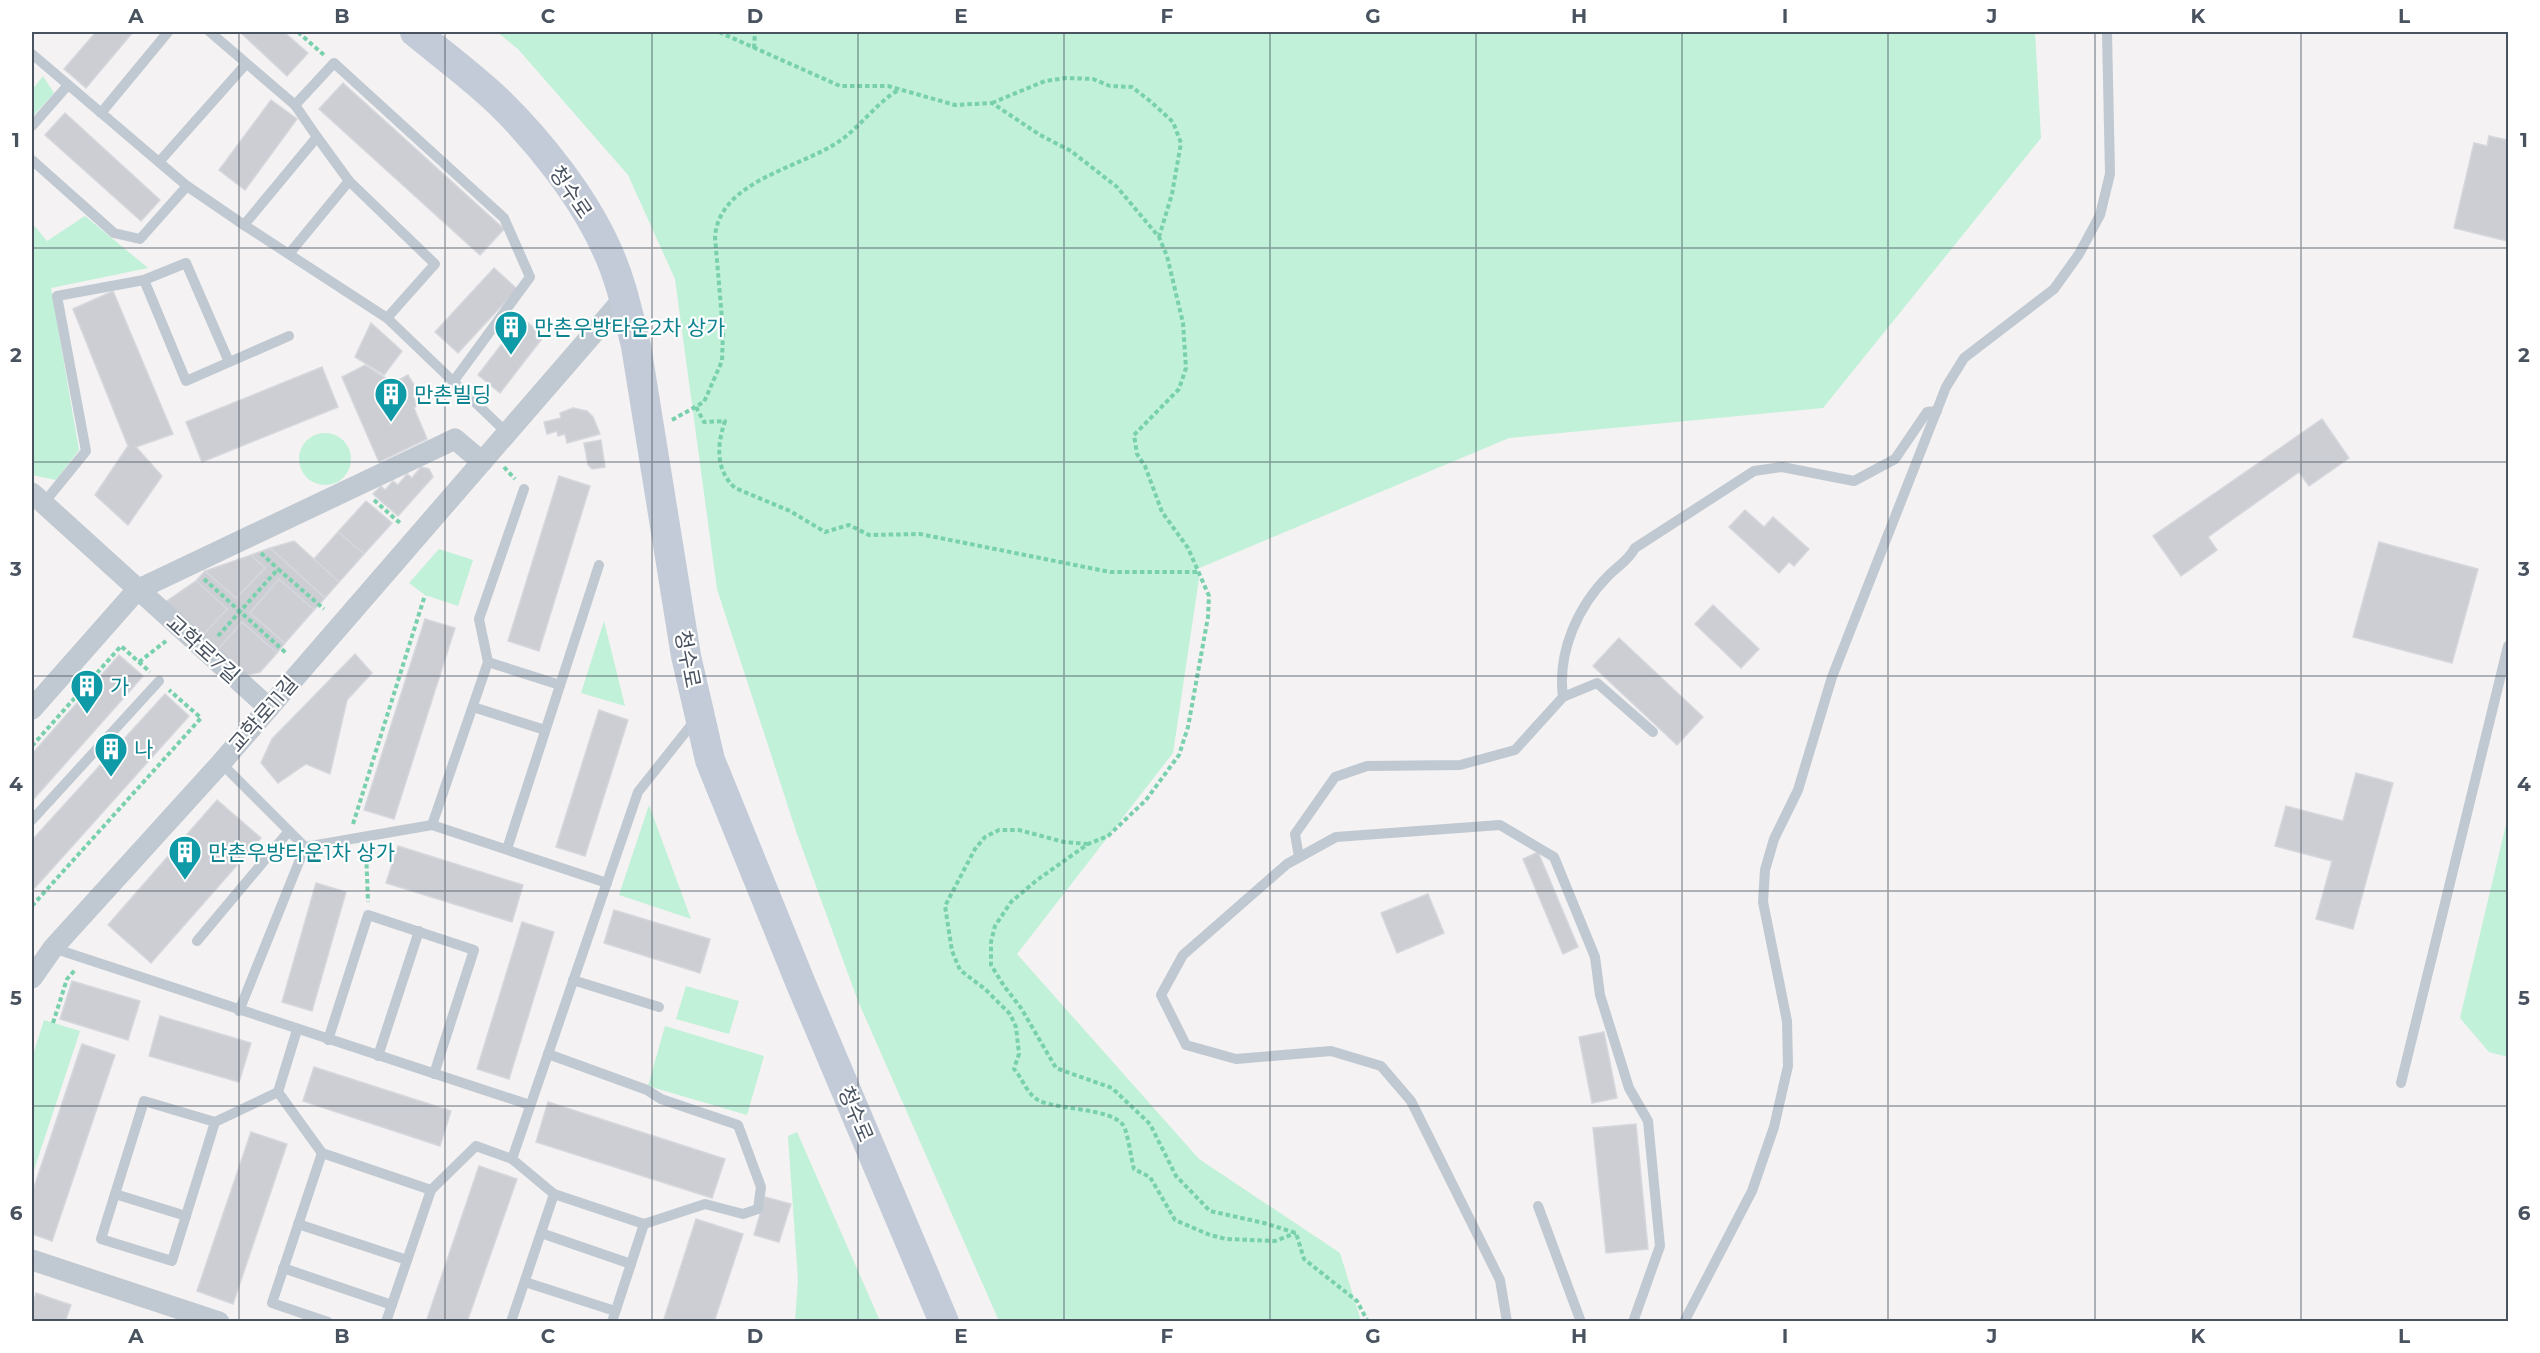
<svg xmlns="http://www.w3.org/2000/svg" width="2540" height="1353" font-family="Montserrat,'Noto Sans KR',sans-serif">
<style>
.green{fill:#c1f1d8}
.building{fill:#ccced4;stroke:#d6d7dd;stroke-width:1.5}
.lines{fill:none;stroke-linecap:round;stroke-linejoin:round}
.path{stroke:#78d0ad;stroke-width:4;stroke-dasharray:4.5 3;stroke-linecap:butt}
.service{stroke:#c0c8d1;stroke-width:10}
.minor{stroke:#c0c8d1;stroke-width:21}
.secondary{stroke:#c3cbd8;stroke-width:30}
.grid{fill:none;stroke:#495360;stroke-width:1.5;stroke-opacity:0.55}
.labels{text-anchor:middle;dominant-baseline:central;stroke-width:4.5;stroke-linejoin:round;paint-order:stroke}
.street-label{font-size:21px;fill:#495360;stroke:#fff}
.culture-label{font-size:21px;fill:#0d838f;stroke:#fff;text-anchor:start}
.neatline{fill:none;stroke:#495360;stroke-width:2}
.grid-label{font-size:20px;text-anchor:middle;font-weight:bold;fill:#495360}
</style>
<rect width="100%" height="100%" fill="#f4f2f2"/>
<g class="green">
<polygon points="497,32 2035,32 2041,138 1823,408 1509,438 1197,569 1200,572 1173,753 1017,954 1199,1159 1340,1253 1361,1321 999,1321 858,1001 797,834 717,589 675,279 628,175 518,49"/>
<polygon points="43,76 54,93 32,117 32,90"/>
<polygon points="85,216 148,268 51,288 79,450 56,480 32,475 32,223 47,241"/>
<circle cx="325" cy="459" r="26"/>
<polygon points="439,549 473,560 458,606 425,595 409,583"/>
<polygon points="604,621 625,706 581,693"/>
<polygon points="649,805 691,919 619,895"/>
<polygon points="2508,816 2508,1057 2489,1052 2460,1018"/>
<polygon points="686,986 739,1001 729,1034 676,1019"/>
<polygon points="44,1020 80,1031 32,1176 32,1058"/>
<polygon points="665,1026 764,1056 747,1115 648,1086"/>
<polygon points="797,1132 880,1321 795,1321 798,1280 788,1136"/>
</g>
<g class="building">
<polygon points="96,32 133,32 86,88 64,69"/>
<polygon points="240,32 284,32 308,53 287,76"/>
<polygon points="343,83 504,229 480,255 319,109"/>
<polygon points="271,100 297,119 245,190 219,170"/>
<polygon points="65,113 160,200 141,221 45,135"/>
<polygon points="2489,136 2508,140 2507,241 2454,228 2474,143 2487,146"/>
<polygon points="494,268 517,289 458,353 435,332"/>
<polygon points="113,291 173,434 136,447 162,476 128,525 95,495 128,446 73,309"/>
<polygon points="522,318 544,336 500,393 478,375"/>
<polygon points="371,323 402,351 384,375 355,357"/>
<polygon points="365,365 393,383 408,375 419,393 413,396 417,405 414,408 427,439 379,462 342,377"/>
<polygon points="322,367 338,407 202,462 186,422"/>
<polygon points="573,408 587,411 593,417 600,434 567,443 565,434 558,436 557,431 547,434 544,422 561,418 560,413"/>
<polygon points="2322,419 2349,458 2309,486 2299,472 2208,537 2217,550 2181,576 2153,536"/>
<polygon points="601,440 605,467 592,469 588,465 584,443"/>
<polygon points="421,467 429,469 433,477 398,516 373,494 381,486 385,490 393,481 398,485 407,474 412,478"/>
<polygon points="559,476 590,486 539,651 508,641"/>
<polygon points="366,501 392,523 364,554 338,532"/>
<polygon points="1745,510 1764,527 1773,517 1809,549 1794,566 1789,562 1779,573 1729,527"/>
<polygon points="338,532 364,554 339,582 314,559"/>
<polygon points="294,541 339,582 325,598 270,548"/>
<polygon points="2379,542 2478,569 2452,663 2353,637"/>
<polygon points="270,548 325,598 314,610 279,579 250,613 285,643 277,653 242,622 216,652 200,638 227,609 196,581 205,571 236,598 265,568 251,555"/>
<polygon points="251,555 265,568 236,598 205,571"/>
<polygon points="279,579 314,610 285,643 250,613"/>
<polygon points="196,581 227,609 200,638 161,605"/>
<polygon points="1713,605 1759,649 1741,668 1695,624"/>
<polygon points="425,619 455,628 394,819 364,810"/>
<polygon points="242,622 277,653 260,672 243,676 216,652"/>
<polygon points="1619,638 1703,717 1677,745 1593,666"/>
<polygon points="355,654 372,673 347,700 330,774 306,764 278,783 261,763 272,739"/>
<polygon points="119,655 143,676 32,801 32,754"/>
<polygon points="165,694 189,716 32,891 32,840"/>
<polygon points="599,710 628,720 585,856 556,847"/>
<polygon points="2356,773 2393,783 2353,929 2316,919 2332,861 2275,846 2286,806 2343,821"/>
<polygon points="217,800 261,838 151,963 108,925"/>
<polygon points="398,846 523,885 512,922 386,883"/>
<polygon points="1538,852 1578,947 1563,954 1523,859"/>
<polygon points="316,883 346,892 312,1011 282,1002"/>
<polygon points="1428,894 1444,933 1397,953 1381,913"/>
<polygon points="614,910 710,939 700,973 604,943"/>
<polygon points="522,922 554,932 509,1079 477,1069"/>
<polygon points="72,981 140,1001 128,1040 60,1019"/>
<polygon points="160,1016 251,1043 239,1082 149,1056"/>
<polygon points="1604,1032 1617,1098 1592,1103 1579,1037"/>
<polygon points="82,1044 115,1055 52,1241 32,1234 32,1193"/>
<polygon points="314,1067 451,1111 440,1146 303,1101"/>
<polygon points="548,1102 725,1159 712,1198 536,1142"/>
<polygon points="1636,1124 1648,1249 1606,1253 1593,1128"/>
<polygon points="251,1132 287,1144 233,1304 197,1291"/>
<polygon points="479,1166 517,1179 467,1322 426,1322"/>
<polygon points="765,1197 791,1204 779,1242 754,1235"/>
<polygon points="696,1219 743,1234 714,1322 663,1322"/>
<polygon points="36,1293 71,1305 65,1322 32,1322 32,1305"/>
</g>
<g class="lines">
<g class="path">
<polyline points="298,32 324,55"/>
<polyline points="719,32 840,86 888,86 955,105 992,103 1040,135 1071,151 1117,187 1159,237 1167,256 1183,323 1186,368 1179,389 1134,435 1137,454 1145,466 1162,512 1188,548 1209,596 1208,617 1188,727 1179,755 1146,800 1108,836 1088,844 1037,880 1011,902 995,926 991,942 991,965 1004,986 1021,1008 1056,1068 1112,1088 1150,1124 1176,1176 1210,1211 1264,1223 1296,1233 1304,1259 1357,1301 1368,1322"/>
<polyline points="754,48 755,32"/>
<polyline points="992,103 1045,81 1066,78 1093,79 1110,86 1132,87 1150,101 1173,122 1181,143 1172,194 1159,237"/>
<path d="M 696,407 L 704,422 L 725,421 C 717,445 715,469 735,488 L 790,511 L 825,532 L 849,525 L 869,535 L 920,534 L 1110,572 L 1199,572"/>
<path d="M 672,420 L 704,402 L 722,361 L 723,331 L 715,237 C 719,180 802,168 841,140 C 862,125 877,102 900,89"/>
<polyline points="504,467 515,479"/>
<polyline points="374,500 400,523"/>
<polyline points="261,553 278,569"/>
<polyline points="204,579 286,653"/>
<polyline points="218,636 278,569 324,609"/>
<polyline points="139,662 166,641"/>
<polyline points="32,746 121,646 150,672"/>
<polyline points="353,824 425,595"/>
<path d="M 1088,844 L 1064,842 L 1019,830 L 999,830 L 985,837 L 975,849 L 945,906 L 952,951 L 960,970 L 985,989 L 1010,1014 L 1016,1027 L 1019,1054 L 1014,1069 C 1023,1079 1027,1095 1040,1101 C 1060,1110 1110,1108 1123,1125 C 1128,1132 1131,1159 1134,1169 L 1150,1177 L 1175,1220 L 1210,1235 L 1226,1239 L 1275,1241 L 1296,1233"/>
<polyline points="366,849 368,902"/>
<polyline points="32,906 201,718 169,690"/>
<polyline points="53,1023 67,979 75,970"/>
</g>
<g class="service">
<polyline points="210,32 295,105 317,137"/>
<polyline points="32,54 187,186 244,225"/>
<polyline points="295,105 334,63 504,218 530,277 453,382"/>
<polyline points="101,113 168,32"/>
<polyline points="32,126 68,85"/>
<polyline points="32,160 114,233 140,239 187,186"/>
<polyline points="159,162 246,64"/>
<polyline points="289,254 349,181"/>
<polyline points="144,280 186,263 229,362"/>
<polyline points="387,318 244,225 317,137 349,181 435,264 387,318 507,433"/>
<polyline points="43,504 86,451 57,296 144,280 186,381 289,336"/>
<polyline points="488,662 560,685"/>
<path d="M 1563,697 C 1557,652 1578,606 1609,575 C 1620,564 1627,562 1635,548 L 1754,471 L 1782,467 L 1854,481 L 1895,459 L 1927,412 L 1937,411"/>
<polyline points="473,707 545,730"/>
<polyline points="221,763 305,847 432,825 607,883"/>
<polyline points="32,820 159,681"/>
<polyline points="432,825 488,662 479,619 524,489"/>
<polyline points="507,849 599,565"/>
<polyline points="1299,857 1295,834 1335,777 1367,766 1460,765 1515,750 1563,697 1597,683 1653,732"/>
<polyline points="197,941 289,831"/>
<polyline points="53,948 530,1105"/>
<polyline points="573,980 659,1007"/>
<polyline points="239,1011 305,847"/>
<polyline points="297,1030 278,1092 322,1153 431,1190"/>
<polyline points="328,1040 368,915 474,950 434,1074"/>
<polyline points="548,1054 647,1090 661,1099 738,1125 761,1187 758,1209 743,1214 705,1204 644,1224"/>
<polyline points="378,1056 419,931"/>
<polyline points="2401,1083 2508,646"/>
<polyline points="215,1122 172,1261 101,1239 144,1101 215,1122 278,1092"/>
<polyline points="322,1153 272,1303 328,1322"/>
<polyline points="115,1194 186,1216"/>
<polyline points="1538,1206 1581,1322"/>
<polyline points="298,1224 407,1260"/>
<polyline points="541,1233 631,1264"/>
<polyline points="283,1268 392,1305"/>
<polyline points="525,1282 615,1311"/>
<polyline points="386,1322 431,1190 476,1146 512,1159"/>
<polyline points="511,1322 554,1194"/>
<polyline points="612,1322 644,1224 554,1194 512,1159 638,792 696,719"/>
<polyline points="1507,1322 1500,1280 1411,1101 1381,1066 1331,1051 1236,1059 1186,1045 1161,995 1183,955 1287,864 1336,837 1500,825 1554,857 1595,957 1600,995 1629,1088 1648,1121 1660,1246 1633,1322"/>
<polyline points="1684,1322 1752,1191 1774,1127 1788,1066 1787,1021 1763,902 1765,870 1774,839 1798,790 1832,677 1946,387 1964,358 2054,289 2079,254 2100,215 2110,174 2107,32"/>
</g>
<g class="minor">
<polyline points="32,493 269,708"/>
<polyline points="32,709 137,590 455,439 482,462"/>
<polyline points="32,978 53,948 221,763 624,298"/>
<polyline points="32,1260 219,1322"/>
</g>
<path class="secondary" d="M 415,32 C 443,55 473,77 499,102 C 540,142 584,198 607,250 C 621,280 628,314 636,346 L 686,656 L 710,760 L 801,984 L 944,1322"/>
</g>
<path class="grid" d="M 239,32 L 239,1322M 445,32 L 445,1322M 652,32 L 652,1322M 858,32 L 858,1322M 1064,32 L 1064,1322M 1270,32 L 1270,1322M 1476,32 L 1476,1322M 1682,32 L 1682,1322M 1888,32 L 1888,1322M 2095,32 L 2095,1322M 2301,32 L 2301,1322M 32,248 L 2508,248M 32,462 L 2508,462M 32,676 L 2508,676M 32,891 L 2508,891M 32,1106 L 2508,1106"/>
<defs>
<g id="building-pin" transform="scale(1.725)"><path d="M0 17L-7.5 6A9.5 9.5 0 1 1 7.5 6Z" fill="#0f9aa8" stroke="#fff"/><path d="M-4-6H4V6H1V3H-1V6H-4ZM-2.5-4.3h1.7v1.8h-1.7ZM.8-4.3h1.7v1.8H.8ZM-2.5-1h1.7V.8h-1.7ZM.8-1h1.7V.8H.8Z" fill="#fff"/></g>
</defs>
<g fill-rule="evenodd">
<use href="#building-pin" x="511" y="327"/>
<use href="#building-pin" x="391" y="394"/>
<use href="#building-pin" x="87" y="686"/>
<use href="#building-pin" x="111" y="749"/>
<use href="#building-pin" x="185" y="852"/>
</g>
<g class="labels">
<g class="street-label">
<text transform="translate(571 192) rotate(56)">청수로</text>
<text transform="translate(203 649) rotate(42)">교학로7길</text>
<text transform="translate(688 659) rotate(79)">청수로</text>
<text transform="translate(263 714) rotate(-49)">교학로11길</text>
<text transform="translate(856 1114) rotate(67)">청수로</text>
</g>
<g class="culture-label">
<text x="534" y="327">만촌우방타운2차 상가</text>
<text x="414" y="394">만촌빌딩</text>
<text x="110" y="686">가</text>
<text x="134" y="749">나</text>
<text x="208" y="852">만촌우방타운1차 상가</text>
</g>
</g>
<rect width="2540" height="1353" fill="none" stroke="#ffffff" stroke-width="66"/>
<rect x="33" y="33" width="2474" height="1287" class="neatline"/>
<g class="grid-label">
<text x="136" y="23">A</text>
<text x="342" y="23">B</text>
<text x="548" y="23">C</text>
<text x="755" y="23">D</text>
<text x="961" y="23">E</text>
<text x="1167" y="23">F</text>
<text x="1373" y="23">G</text>
<text x="1579" y="23">H</text>
<text x="1785" y="23">I</text>
<text x="1992" y="23">J</text>
<text x="2198" y="23">K</text>
<text x="2404" y="23">L</text>
<text x="16" y="147">1</text>
<text x="2524" y="147">1</text>
<text x="16" y="362">2</text>
<text x="2524" y="362">2</text>
<text x="16" y="576">3</text>
<text x="2524" y="576">3</text>
<text x="16" y="791">4</text>
<text x="2524" y="791">4</text>
<text x="16" y="1005">5</text>
<text x="2524" y="1005">5</text>
<text x="16" y="1220">6</text>
<text x="2524" y="1220">6</text>
<text x="136" y="1343">A</text>
<text x="342" y="1343">B</text>
<text x="548" y="1343">C</text>
<text x="755" y="1343">D</text>
<text x="961" y="1343">E</text>
<text x="1167" y="1343">F</text>
<text x="1373" y="1343">G</text>
<text x="1579" y="1343">H</text>
<text x="1785" y="1343">I</text>
<text x="1992" y="1343">J</text>
<text x="2198" y="1343">K</text>
<text x="2404" y="1343">L</text>
</g>
</svg>
